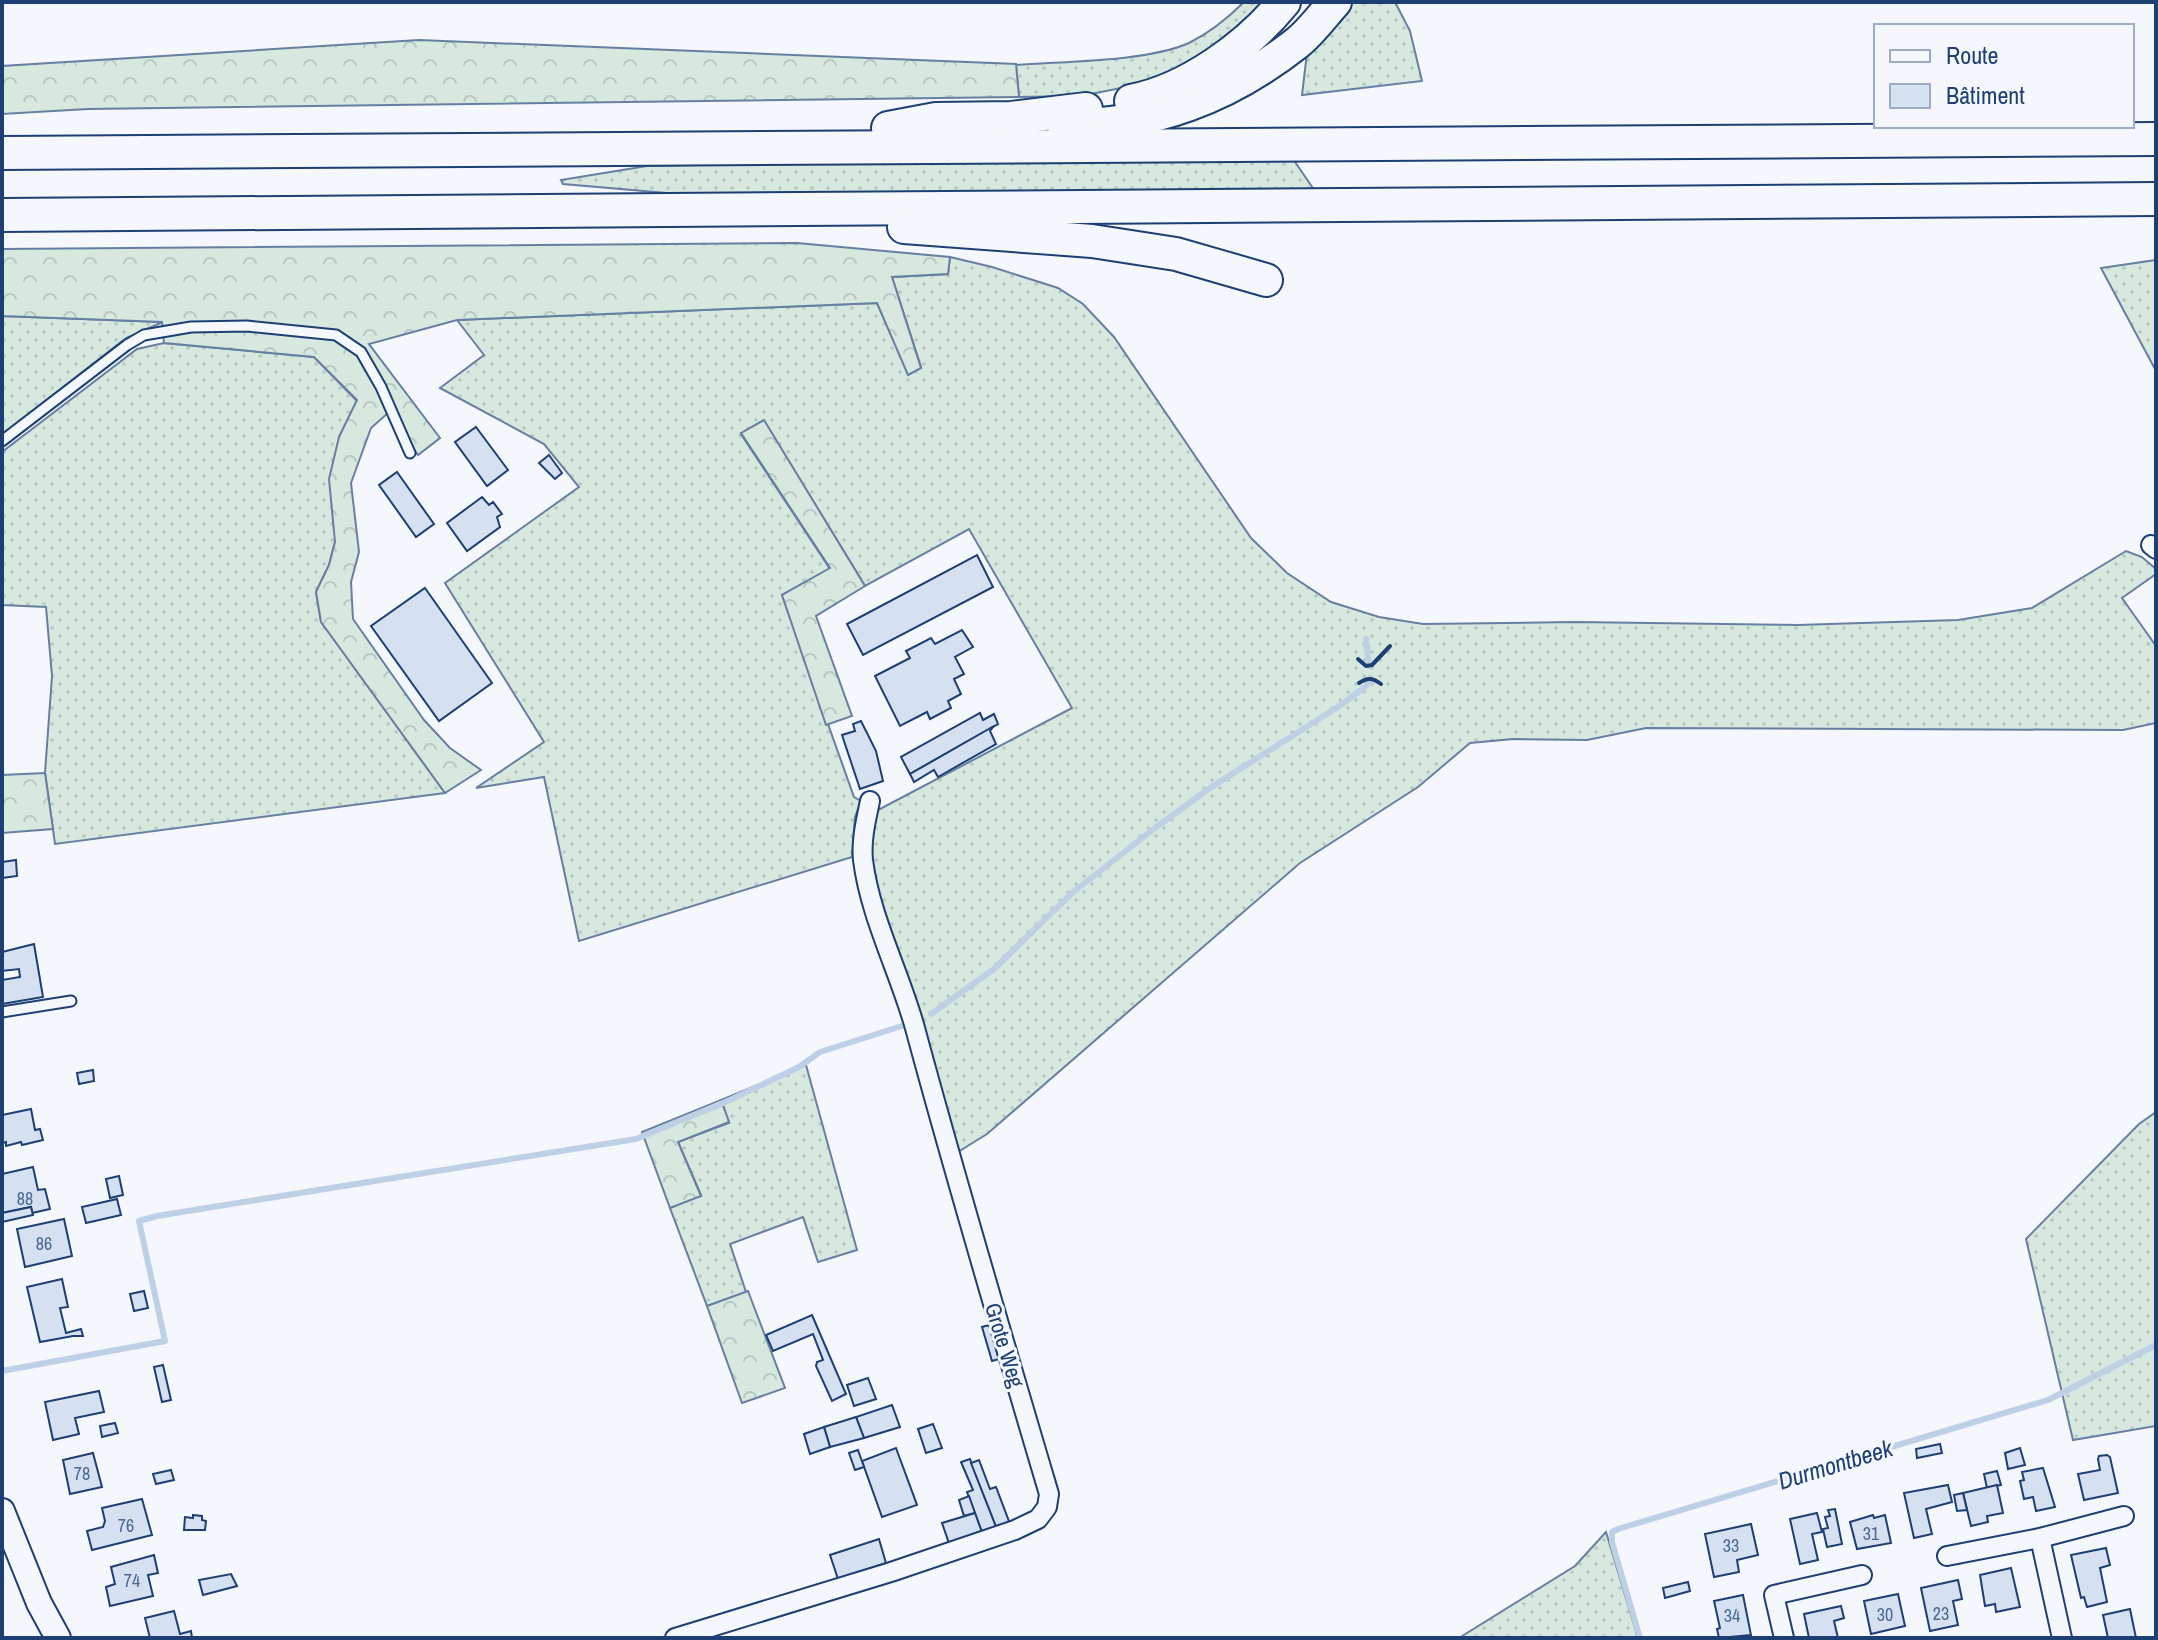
<svg xmlns="http://www.w3.org/2000/svg" width="2158" height="1640" font-family="'Archivo Narrow',sans-serif">
<style>
.grass{fill:url(#grass-dots);stroke:#687fa3;stroke-width:2}
.forest{fill:url(#forest-crowns);stroke:#687fa3;stroke-width:2}
.lines{fill:none;stroke-linecap:round;stroke-linejoin:round}
.stream{stroke:#bed0e5;stroke-width:6}
.building{fill:#d5e0f0;stroke:#1d3f73;stroke-width:2}
.service-casing{stroke:#1d3f73;stroke-width:13}
.minor-casing{stroke:#1d3f73;stroke-width:22}
.secondary-casing{stroke:#1d3f73;stroke-width:28}
.motorway-casing{stroke:#1d3f73;stroke-width:36}
.service{stroke:#f4f7fb;stroke-width:9}
.minor{stroke:#f4f7fb;stroke-width:18}
.secondary{stroke:#f4f7fb;stroke-width:24}
.motorway{stroke:#f4f7fb;stroke-width:32}
.wall{stroke:#1d3f73;stroke-width:4}
.labels{text-anchor:middle;dominant-baseline:central;stroke-width:6;stroke-linejoin:round;paint-order:stroke}
.number-label{font-size:18px;fill:#4b6792}
.street-label{font-size:22px;fill:#1d3f73;stroke:#f4f7fb}
.water-label{font-size:24px;font-style:italic;fill:#1d3f73;stroke:#f4f7fb}
</style>
<defs>
<pattern id="grass-dots" width="8" height="8" patternUnits="userSpaceOnUse" patternTransform="scale(2)"><rect width="8" height="8" fill="#d7e8df"/><path d="M2 2h.1M6 6h.1" fill="none" stroke="#b8c8c3" stroke-width="1.8" stroke-linecap="round"/></pattern>
<pattern id="forest-crowns" width="20" height="18" patternUnits="userSpaceOnUse" patternTransform="scale(2)"><rect width="20" height="18" fill="#d7e8df"/><path d="M2 6a3 3 0 1 1 6 0M12 15a3 3 0 1 1 6 0" fill="none" stroke="#b8c8c3"/></pattern>
</defs>
<rect width="100%" height="100%" fill="#f4f7fb"/>
<g class="grass">
<path d="M 1244,2 L 1271,2 L 1220,49 L 1161,77 L 1126,87 L 1081,96 L 1019,97 L 1016,65 C 1064,61 1146,62 1189,43 C 1209,33 1228,18 1244,2 Z"/>
<polygon points="1346,2 1395,2 1410,31 1422,81 1302,95 1307,53"/>
<polygon points="1293,159 1319,197 690,195 563,184 561,180 647,166 870,161"/>
<polygon points="950,257 992,267 1058,288 1083,304 1114,337 1251,538 1287,573 1331,602 1379,617 1423,624 1575,622 1798,625 1958,620 2032,608 2126,551 2142,557 2156,569 2156,574 2122,598 2156,646 2156,723 2123,730 1646,728 1587,740 1513,739 1470,743 1418,787 1300,863 987,1134 953,1155 867,867 868,844 878,810 1072,708 969,529 865,586 764,421 741,434 830,569 782,595 854,797 861,801 855,817 852,857 579,941 544,777 476,788 544,742 445,583 579,487 544,444 440,388 484,355 457,320 877,303 909,374 921,367 892,277 948,274"/>
<polygon points="2156,260 2156,371 2101,268"/>
<polygon points="2,316 163,322 126,338 2,435"/>
<polygon points="164,343 314,357 357,401 339,437 335,542 329,565 316,592 321,621 445,793 55,844 45,773 52,676 46,607 2,605 2,452 137,349"/>
<polygon points="806,1065 857,1250 818,1262 803,1217 730,1244 746,1292 707,1306 670,1208 701,1195 678,1142 729,1123 721,1100"/>
<polygon points="2156,1112 2156,1426 2073,1440 2026,1239 2139,1124"/>
<polygon points="1606,1532 1638,1638 1459,1638 1575,1566"/>
</g>
<g class="forest">
<polygon points="419,40 1016,64 1019,97 88,109 2,114 2,66"/>
<polygon points="797,243 950,257 948,274 892,277 921,368 908,375 877,303 457,320 369,344 440,438 418,455 388,413 371,428 351,483 359,552 351,582 353,619 424,720 450,748 481,770 445,793 321,622 316,592 329,565 335,542 329,479 339,437 357,400 314,357 164,343 162,322 2,316 2,249"/>
<polygon points="764,420 865,586 816,616 852,716 826,725 782,595 830,568 741,433"/>
<polygon points="45,773 53,829 2,833 2,775"/>
<polygon points="721,1100 729,1122 678,1142 701,1196 670,1208 642,1132"/>
<polygon points="748,1291 785,1388 742,1403 707,1306"/>
</g>
<g class="lines">
<g class="stream">
<polyline points="1366,639 1369,666"/>
<polyline points="931,1014 994,969 1072,893 1155,828 1210,788 1341,705 1366,686 1370,678"/>
<polyline points="2,1371 165,1341 139,1221 157,1216 636,1139 730,1100 799,1067 820,1052 905,1025"/>
<polyline points="1640,1638 1612,1542 1612,1532 1618,1529 2048,1400 2156,1345"/>
</g>
</g>
<g class="building">
<polygon points="476,427 508,470 487,486 455,442"/>
<polygon points="549,455 562,473 555,479 539,463"/>
<polygon points="397,472 434,524 416,537 379,485"/>
<polygon points="482,497 489,505 493,502 502,514 497,517 500,527 467,551 447,523"/>
<polygon points="977,555 993,587 863,655 847,624"/>
<polygon points="425,588 492,683 439,721 371,626"/>
<polygon points="962,630 973,647 955,657 964,674 954,679 961,694 948,701 951,708 930,719 927,712 900,726 875,676 910,658 906,651 931,638 935,644"/>
<polygon points="980,713 983,720 994,714 998,724 910,774 901,757"/>
<polygon points="861,721 876,751 883,781 860,789 842,735 855,731 853,724"/>
<polygon points="994,726 990,731 996,744 938,777 934,770 914,782 910,774"/>
<polygon points="16,860 17,876 2,878 2,862"/>
<polygon points="34,944 43,997 2,1004 2,980 20,977 19,969 2,971 2,952"/>
<polygon points="93,1070 94,1081 79,1084 77,1073"/>
<polygon points="31,1109 35,1130 40,1129 43,1140 22,1145 21,1142 6,1146 6,1142 2,1143 2,1115"/>
<polygon points="33,1167 38,1190 45,1189 50,1209 32,1213 31,1207 2,1213 2,1174"/>
<polygon points="119,1176 123,1195 110,1198 106,1179"/>
<polygon points="117,1199 121,1215 86,1223 82,1207"/>
<polygon points="31,1207 33,1215 2,1222 2,1213"/>
<polygon points="64,1219 72,1256 25,1267 17,1229"/>
<polygon points="62,1279 68,1307 60,1308 66,1333 81,1329 83,1336 73,1336 40,1342 27,1287"/>
<polygon points="144,1291 148,1308 134,1311 130,1294"/>
<polygon points="812,1315 846,1394 832,1401 816,1366 817,1362 823,1360 813,1334 773,1351 766,1335"/>
<polygon points="989,1325 999,1359 992,1361 982,1327"/>
<polygon points="163,1365 171,1400 162,1402 154,1367"/>
<polygon points="868,1378 876,1399 854,1406 847,1385"/>
<polygon points="99,1391 104,1412 75,1418 79,1434 53,1440 45,1402"/>
<polygon points="892,1405 900,1427 864,1438 856,1417"/>
<polygon points="856,1417 864,1438 830,1447 824,1427"/>
<polygon points="115,1423 118,1433 102,1437 100,1426"/>
<polygon points="933,1424 942,1448 926,1453 918,1429"/>
<polygon points="824,1427 830,1447 810,1454 804,1434"/>
<polygon points="1940,1444 1942,1453 1917,1458 1916,1449"/>
<polygon points="896,1448 917,1505 882,1517 862,1461"/>
<polygon points="2020,1448 2025,1465 2008,1469 2005,1453"/>
<polygon points="858,1450 864,1467 855,1470 849,1453"/>
<polygon points="93,1453 102,1487 70,1494 63,1460"/>
<polygon points="2107,1455 2110,1457 2118,1493 2084,1500 2078,1474 2100,1470 2098,1459 2099,1456"/>
<polygon points="970,1459 997,1529 983,1535 967,1492 973,1490 961,1462"/>
<polygon points="979,1460 990,1489 996,1487 1010,1524 997,1529 971,1463"/>
<polygon points="2043,1468 2055,1507 2036,1511 2033,1497 2024,1499 2020,1481 2024,1480 2022,1472"/>
<polygon points="171,1470 174,1480 156,1484 153,1474"/>
<polygon points="1997,1471 2001,1485 1987,1488 1984,1474"/>
<polygon points="1948,1485 1952,1502 1926,1509 1932,1534 1914,1538 1904,1493"/>
<polygon points="1997,1485 2003,1513 1987,1516 1988,1522 1971,1526 1963,1493"/>
<polygon points="1963,1493 1967,1510 1957,1511 1954,1495"/>
<polygon points="969,1496 975,1513 964,1516 959,1500"/>
<polygon points="142,1499 152,1535 92,1550 87,1531 103,1527 105,1521 102,1508"/>
<polygon points="1835,1509 1842,1544 1827,1547 1823,1529 1828,1528 1825,1517 1830,1516 1828,1510"/>
<polygon points="975,1513 983,1535 950,1546 942,1523"/>
<polygon points="1817,1513 1822,1532 1812,1534 1818,1560 1800,1564 1790,1519"/>
<polygon points="193,1515 202,1516 202,1520 206,1521 205,1530 184,1530 185,1517 193,1518"/>
<polygon points="1873,1515 1874,1518 1885,1515 1891,1543 1857,1549 1850,1522"/>
<polygon points="1751,1524 1758,1555 1737,1560 1739,1572 1714,1577 1705,1534"/>
<polygon points="879,1539 886,1563 838,1579 830,1555"/>
<polygon points="2106,1548 2110,1565 2100,1568 2107,1602 2087,1607 2084,1597 2081,1598 2071,1555"/>
<polygon points="154,1555 158,1573 148,1575 153,1596 110,1606 106,1587 115,1584 111,1567"/>
<polygon points="2011,1568 2020,1607 1996,1612 1995,1604 1985,1606 1980,1575"/>
<polygon points="231,1574 237,1586 203,1595 199,1580"/>
<polygon points="1958,1580 1962,1599 1953,1601 1958,1625 1930,1631 1921,1588"/>
<polygon points="1688,1582 1690,1591 1665,1598 1663,1588"/>
<polygon points="1898,1594 1905,1626 1871,1634 1864,1601"/>
<polygon points="1743,1595 1751,1635 1719,1638 1717,1629 1720,1628 1714,1601"/>
<polygon points="1841,1606 1844,1618 1834,1621 1838,1638 1809,1638 1804,1614"/>
<polygon points="2130,1609 2136,1638 2108,1638 2103,1615"/>
<polygon points="174,1611 180,1634 191,1631 192,1638 150,1638 145,1618"/>
</g>
<g class="lines">
<g class="service-casing">
<g id="service">
<polyline points="2,441 127,345 144,335 191,327 247,326 336,335 361,352 381,387 410,453"/>
<polyline points="2,1012 71,1001"/>
</g>
</g>
<g class="minor-casing">
<g id="minor">
<polyline points="2151,545 2156,549"/>
<polyline points="2040,1538 2062,1638"/>
<polyline points="1947,1556 2040,1538 2124,1516"/>
<path d="M 675,1638 L 891,1572 L 1015,1530 L 1038,1519 L 1047,1507 L 1049,1494 C 1003,1339 957,1184 915,1028 C 900,973 870,917 863,860 C 861,840 866,820 870,801"/>
<polyline points="1784,1638 1774,1595 1862,1575"/>
</g>
</g>
<g class="secondary-casing">
<polyline id="secondary" points="2,1511 39,1603 58,1638"/>
</g>
<g class="motorway-casing">
<g id="motorway">
<path d="M 1131,101 C 1188,90 1248,46 1284,2"/>
<path d="M 1064,126 C 1154,125 1227,98 1297,43 C 1311,32 1323,15 1335,2"/>
<polyline points="888,128 936,119 1011,118 1086,109"/>
<polyline points="2,153 2156,139"/>
<polyline points="2,215 2156,199"/>
<polyline points="904,227 1092,241 1176,254 1266,280"/>
</g>
</g>
<use href="#service" class="service"/>
<use href="#minor" class="minor"/>
<use href="#secondary" class="secondary"/>
<use href="#motorway" class="motorway"/>
<g class="wall">
<polyline points="1358,659 1366,666 1372,665 1390,646"/>
<path d="M 1359,683 C 1368,677 1373,678 1381,684"/>
</g>
</g>
<g class="labels">
<g class="number-label">
<text x="25" y="1198">88</text>
<text x="44" y="1243">86</text>
<text x="82" y="1473">78</text>
<text x="126" y="1525">76</text>
<text x="1871" y="1533">31</text>
<text x="1731" y="1545">33</text>
<text x="132" y="1580">74</text>
<text x="1941" y="1613">23</text>
<text x="1885" y="1614">30</text>
<text x="1732" y="1615">34</text>
</g>
<g class="street-label">
<text transform="translate(1005 1345) rotate(73)">Grote Weg</text>
</g>
<g class="water-label">
<text transform="translate(1835 1464) rotate(-17)">Durmontbeek</text>
</g>
</g>
<rect width="2158" height="1640" fill="none" stroke="#1d3f73" stroke-width="8"/>
<rect x="1874" y="24" width="260" height="104" fill="#f4f7fb" stroke="#9eadc5" stroke-width="2"/>
<rect x="1890" y="50" width="40" height="12" fill="#f4f7fb" stroke="#9eadc5" stroke-width="2"/>
<text x="1946" y="64" font-size="24" fill="#1d3f73">Route</text>
<rect x="1890" y="84" width="40" height="24" fill="#d5e0f0" stroke="#9eadc5" stroke-width="2"/>
<text x="1946" y="104" font-size="24" fill="#1d3f73">Bâtiment</text>
</svg>
